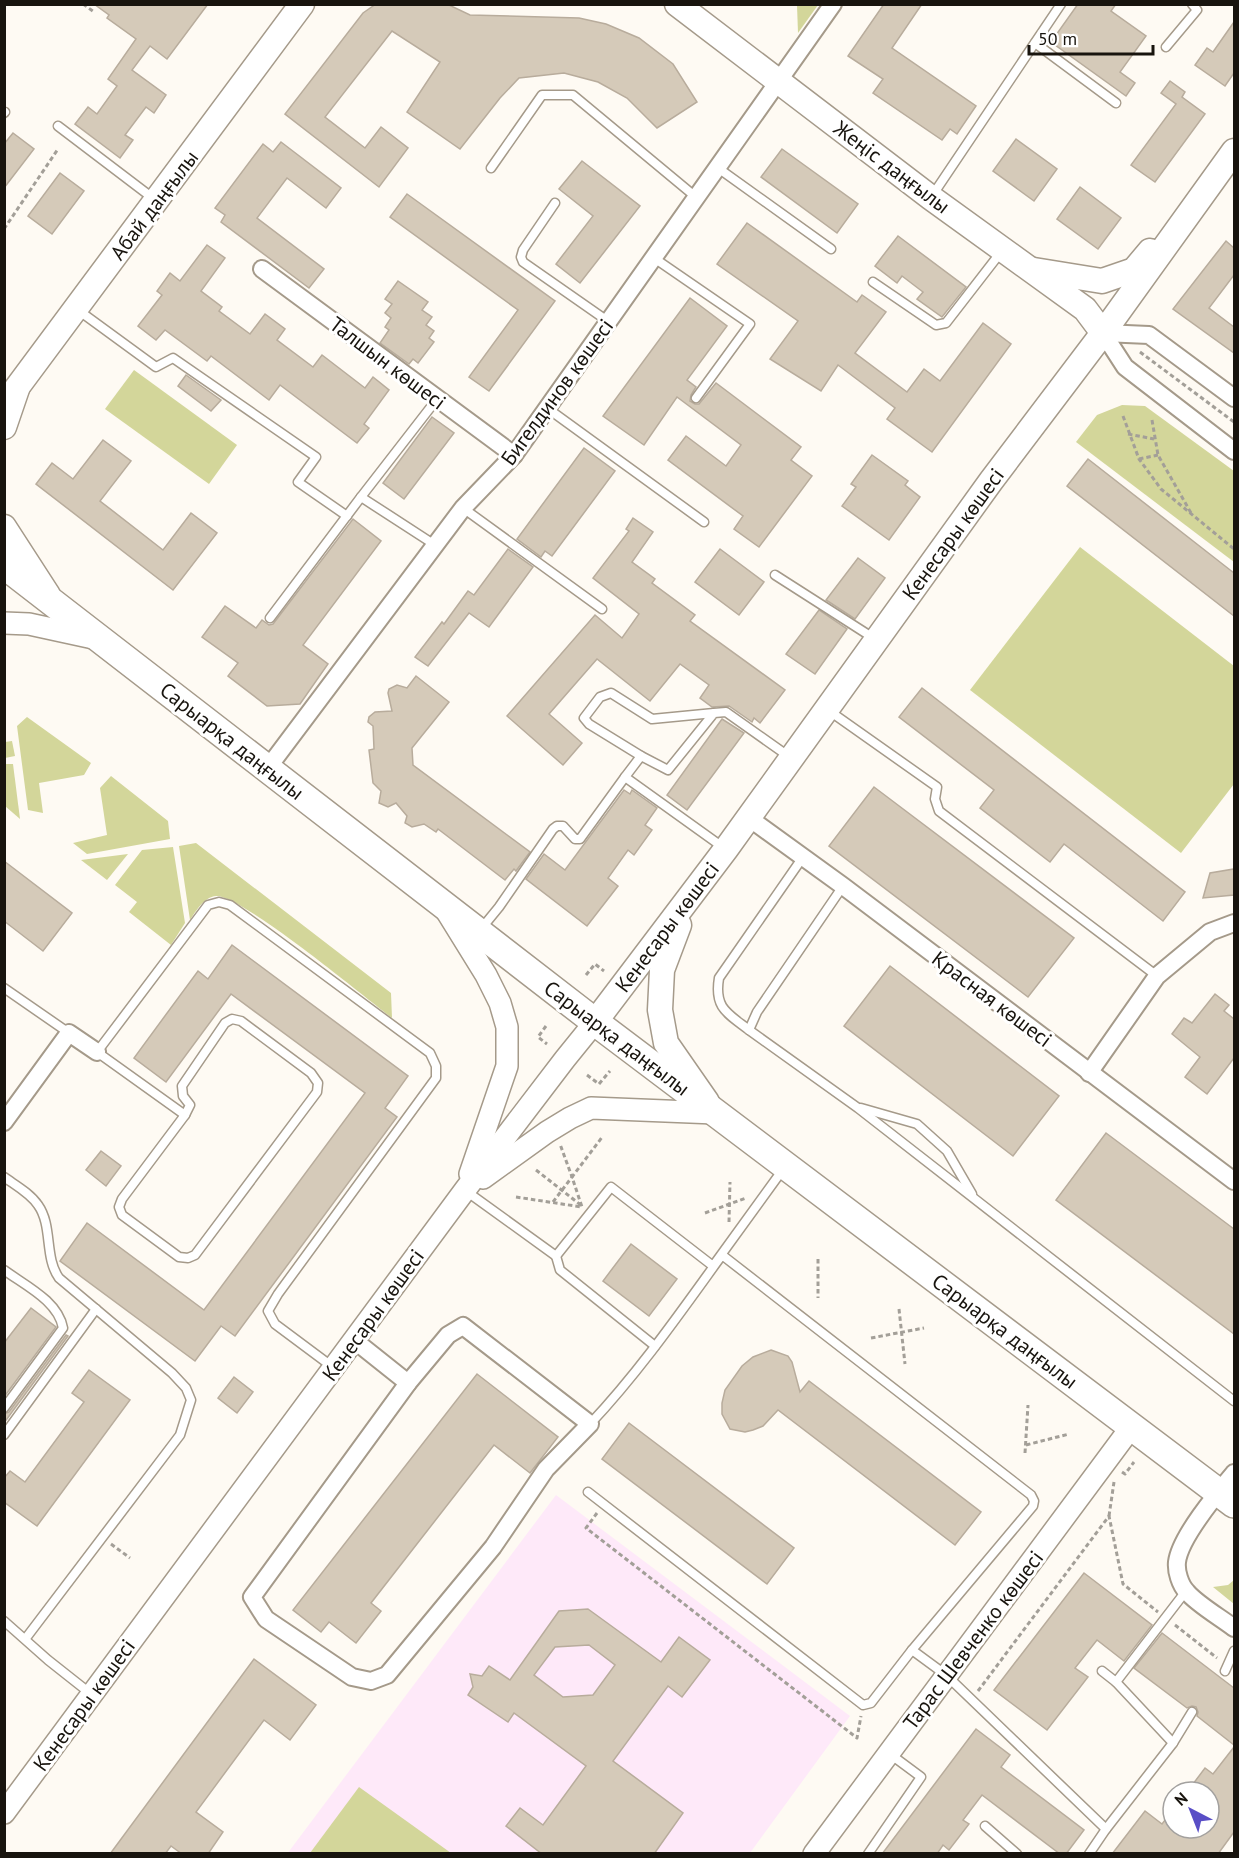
<svg xmlns="http://www.w3.org/2000/svg" width="1239" height="1858" font-family="'PT Sans',sans-serif">
<style>
.education{fill:#fee9f9}
.green{fill:#d3d69a}
.building{fill:#d5cab9;stroke:#b8ac9c;stroke-width:1.5;fill-rule:evenodd}
.lines{fill:none;stroke-linecap:round;stroke-linejoin:round}
.service-casing{stroke:#a59a8a;stroke-width:11}
.minor-casing{stroke:#a59a8a;stroke-width:20}
.tertiary-casing{stroke:#a59a8a;stroke-width:24}
.secondary-casing{stroke:#a59a8a;stroke-width:27}
.primary-casing{stroke:#a59a8a;stroke-width:30}
.path{stroke:#a39f98;stroke-width:3;stroke-dasharray:4.5 3;stroke-linecap:butt}
.service{stroke:#fff;stroke-width:8}
.minor{stroke:#fff;stroke-width:16}
.tertiary{stroke:#fff;stroke-width:21}
.secondary{stroke:#fff;stroke-width:24}
.primary{stroke:#fff;stroke-width:27}
.labels{text-anchor:middle;dominant-baseline:central;stroke-width:6;stroke-linejoin:round;paint-order:stroke}
.street-label{font-size:21px;fill:#18140e;stroke:#fff}
</style>
<rect width="100%" height="100%" fill="#fefaf3"/>
<polygon class="education" points="556,1495 850,1716 750,1853 287,1854"/>
<g class="green">
<polygon points="797,5 818,5 798,33"/>
<polygon points="134,370 237,445 209,484 105,409"/>
<polygon points="1122,405 1145,406 1234,471 1234,562 1076,442 1097,415"/>
<polygon points="1080,547 1234,666 1234,784 1181,853 970,690"/>
<polygon points="27,717 91,763 84,775 39,783 43,813 28,810 17,726"/>
<polygon points="12,741 15,756 5,758 5,742"/>
<polygon points="5,764 13,764 20,819 5,806"/>
<polygon points="111,776 168,821 170,839 87,854 73,843 107,835 100,788"/>
<path d="M 196,843 L 391,993 L 392,1018 C 366,998 240,894 216,896 C 204,897 196,911 190,920 L 179,846 Z"/>
<polygon points="173,847 185,923 171,945 129,912 137,902 115,885 142,850"/>
<polygon points="128,854 107,880 81,860"/>
<polygon points="1234,1580 1234,1604 1213,1587 1228,1585"/>
<polygon points="359,1787 451,1853 310,1853"/>
</g>
<g class="building">
<polygon points="94,4 208,4 167,59 150,46 132,70 166,95 154,113 146,107 125,135 133,140 120,158 75,124 88,107 97,114 117,86 108,79 136,39 107,18 109,15"/>
<polygon points="376,4 447,4 470,15 579,18 606,24 639,38 673,64 697,102 657,128 627,98 598,82 564,73 519,78 500,98 460,149 407,112 440,62 392,31 325,117 365,148 381,127 408,148 379,187 285,114 363,13"/>
<polygon points="884,4 922,4 892,48 976,106 957,134 950,129 942,140 873,93 883,79 848,56"/>
<polygon points="1078,4 1116,4 1111,11 1146,36 1120,72 1135,83 1126,96 1051,42"/>
<polygon points="1234,22 1234,73 1225,86 1195,65 1207,48 1213,52"/>
<polygon points="1170,81 1185,92 1182,97 1205,114 1155,182 1131,165 1176,104 1161,93"/>
<polygon points="13,133 34,149 4,188 4,144"/>
<polygon points="1016,139 1057,169 1034,201 993,171"/>
<polygon points="281,142 341,188 326,208 287,178 257,218 324,269 309,288 221,222 225,215 215,208 263,144 273,152"/>
<polygon points="782,149 858,204 837,233 761,177"/>
<polygon points="582,161 640,206 580,283 556,264 593,216 559,189"/>
<polygon points="60,173 84,191 52,234 28,216"/>
<polygon points="1080,187 1121,218 1098,249 1057,219"/>
<polygon points="407,194 555,301 489,391 469,377 518,310 390,217"/>
<polygon points="747,223 857,302 862,295 886,312 855,353 907,392 924,369 940,381 983,323 1011,344 932,452 887,419 895,408 838,365 821,391 770,359 798,321 717,264"/>
<polygon points="898,236 966,287 942,317 917,299 923,292 902,276 897,283 875,266"/>
<polygon points="1226,241 1234,248 1234,275 1209,308 1234,327 1234,353 1173,309"/>
<polygon points="207,245 225,258 201,291 222,307 219,311 250,334 265,314 285,329 277,340 313,367 322,355 365,388 373,377 389,390 364,424 369,428 357,443 280,385 269,400 211,356 207,361 165,330 156,340 138,326 162,295 157,291 170,273 180,281"/>
<polygon points="398,281 428,302 422,310 432,317 426,325 434,331 429,338 434,342 418,363 413,359 409,364 380,343 389,330 385,327 391,318 385,313 392,304 385,299"/>
<polygon points="690,298 727,326 687,380 696,387 691,395 690,401 695,404 699,404 716,383 801,447 791,460 812,476 759,547 734,529 743,516 668,460 686,436 726,466 741,445 677,397 644,445 603,416"/>
<polygon points="186,375 221,400 211,411 178,386"/>
<polygon points="432,417 454,433 404,499 383,483"/>
<polygon points="103,440 131,461 100,501 163,550 191,513 217,533 173,590 36,484 52,463 73,479"/>
<polygon points="584,448 615,471 552,556 545,551 541,557 517,539"/>
<polygon points="872,455 908,481 905,485 920,497 889,540 842,506 856,487 851,484"/>
<polygon points="1088,459 1234,573 1234,616 1067,486"/>
<polygon points="633,518 653,532 632,562 655,579 652,583 695,615 690,621 785,690 760,723 754,718 752,722 729,706 712,707 700,698 709,685 680,664 650,701 597,659 549,714 582,743 563,765 507,716 595,615 622,638 639,614 593,578 629,531 626,529"/>
<polygon points="353,519 381,541 303,645 328,664 300,704 267,706 228,676 238,663 202,637 225,606 256,628 262,620 269,625 273,624"/>
<polygon points="508,549 533,567 489,627 469,613 428,666 415,657 442,622 444,624 468,591 474,595"/>
<polygon points="720,549 764,582 739,615 695,582"/>
<polygon points="858,558 885,578 855,619 826,600"/>
<polygon points="819,610 847,629 815,674 786,654"/>
<polygon points="416,676 449,702 412,748 413,765 530,852 516,871 514,869 505,880 438,829 436,832 424,824 412,827 405,823 407,816 396,803 388,807 379,803 381,791 373,783 369,750 374,749 373,726 368,722 369,717 375,712 392,711 388,693 389,689 397,685 407,688"/>
<polygon points="922,688 1185,892 1163,921 1064,844 1050,862 980,808 994,790 899,717"/>
<polygon points="722,719 744,733 687,810 667,795"/>
<polygon points="874,787 1074,938 1028,997 829,846"/>
<polygon points="624,790 630,794 632,790 657,808 645,825 652,830 634,855 628,850 608,878 618,886 587,926 526,879 544,854 565,870"/>
<polygon points="4,861 72,913 43,951 4,921"/>
<polygon points="1234,869 1234,895 1203,898 1210,873"/>
<polygon points="232,945 408,1076 385,1108 397,1117 235,1336 221,1326 195,1361 60,1261 87,1223 204,1310 365,1093 231,994 166,1082 134,1058 198,971 208,979"/>
<polygon points="890,966 1059,1096 1013,1156 844,1026"/>
<polygon points="1215,994 1229,1005 1224,1011 1234,1019 1234,1058 1207,1094 1185,1077 1200,1057 1172,1034 1184,1018 1192,1023"/>
<polygon points="1106,1133 1234,1229 1234,1334 1056,1200"/>
<polygon points="101,1151 121,1166 106,1186 86,1170"/>
<polygon points="631,1244 677,1279 649,1316 603,1281"/>
<polygon points="31,1308 56,1327 4,1397 4,1343"/>
<polygon points="66,1335 68,1336 4,1423 4,1414 9,1412"/>
<polygon points="771,1350 788,1356 792,1362 800,1392 809,1381 981,1512 955,1545 778,1410 763,1426 753,1430 745,1432 730,1429 722,1414 722,1403 725,1390 742,1366 753,1357"/>
<polygon points="89,1370 130,1400 37,1526 4,1502 4,1478 10,1471 25,1482 84,1402 72,1393"/>
<polygon points="477,1374 558,1437 530,1473 494,1445 371,1603 381,1611 356,1643 329,1622 321,1632 293,1610"/>
<polygon points="234,1377 253,1392 237,1413 218,1398"/>
<polygon points="629,1423 794,1548 767,1584 602,1459"/>
<polygon points="1084,1573 1152,1625 1124,1661 1097,1640 1075,1668 1088,1677 1047,1730 994,1690"/>
<path d="M 588,1609 L 661,1662 L 679,1637 L 710,1660 L 682,1697 L 668,1686 L 613,1761 L 683,1813 L 654,1854 L 542,1854 L 506,1826 L 520,1808 L 543,1825 L 586,1766 L 514,1713 L 508,1722 L 468,1695 L 473,1687 L 470,1674 L 482,1676 L 489,1666 L 510,1680 L 559,1611 ZM 589,1645 L 615,1665 L 593,1695 L 563,1697 L 534,1675 L 555,1647 Z"/>
<polygon points="1162,1633 1234,1688 1234,1745 1197,1716 1198,1712 1196,1707 1192,1706 1187,1708 1134,1668"/>
<polygon points="254,1659 316,1705 290,1740 264,1720 196,1812 223,1832 208,1854 182,1854 171,1846 165,1854 110,1854"/>
<polygon points="976,1729 1010,1755 1001,1767 1084,1830 1066,1854 1060,1854 982,1795 963,1820 969,1824 949,1850 943,1845 937,1854 882,1854"/>
<polygon points="1234,1747 1234,1832 1218,1854 1112,1854 1145,1811 1162,1824 1173,1810 1173,1828 1209,1828 1209,1792 1187,1792 1205,1768 1213,1774"/>
</g>
<g class="lines">
<g class="service-casing">
<g id="service">
<polyline points="1035,43 1116,103"/>
<polyline points="1166,47 1197,10 1192,4"/>
<polyline points="4,113 5,112"/>
<polyline points="58,126 154,199"/>
<polyline points="491,168 542,95 573,95 697,198"/>
<polyline points="718,168 831,249"/>
<polyline points="932,196 1061,4"/>
<polyline points="555,203 523,250 521,257 523,262 609,322"/>
<polyline points="654,258 750,324 696,398"/>
<polyline points="873,282 936,325 946,323 1001,252"/>
<polyline points="78,310 156,367 173,358 316,457 298,482 347,516"/>
<polyline points="547,408 704,522"/>
<polyline points="361,497 437,399"/>
<polyline points="463,508 602,609"/>
<polyline points="775,575 875,639"/>
<polyline points="270,618 361,497 435,545"/>
<polyline points="828,710 937,787 935,799 939,811 1157,976"/>
<polyline points="641,756 589,724 584,718 600,697 611,693 652,719 714,713"/>
<polyline points="724,848 625,777 641,756 668,770 714,713 726,712 791,758"/>
<polyline points="843,886 757,1012 749,1030 858,1108 1234,1401"/>
<polyline points="481,929 499,907 553,829 557,826 563,826 575,839 580,839 625,777"/>
<polyline points="4,988 69,1033"/>
<polygon points="232,1019 241,1021 311,1073 318,1083 317,1092 195,1255 188,1258 179,1257 122,1215 119,1207 122,1199 185,1115 190,1105 183,1096 182,1086 225,1023"/>
<path d="M 749,1030 C 727,1013 714,1008 719,978 L 803,857"/>
<polyline points="861,1108 917,1124 947,1151 972,1194"/>
<polyline points="185,1115 97,1052 208,905 219,902 230,905 430,1053 436,1066 436,1078 278,1294 268,1311 275,1324 334,1368"/>
<path d="M 4,1177 C 15,1185 30,1193 38,1205 C 53,1226 44,1257 59,1278 L 172,1373 L 186,1388 L 191,1400 L 180,1435 L 26,1638"/>
<polyline points="466,1191 556,1256 611,1187 713,1266 784,1168"/>
<polyline points="556,1256 560,1270 655,1346"/>
<path d="M 4,1270 C 26,1286 58,1301 63,1328 L 4,1408"/>
<polyline points="4,1435 96,1309"/>
<path d="M 588,1492 L 863,1705 L 871,1703 L 912,1650 L 1033,1506 L 1034,1501 L 1031,1495 L 722,1255 C 680,1313 639,1372 590,1424"/>
<polyline points="4,1621 48,1660 91,1694"/>
<polyline points="912,1650 946,1675 1106,1829 1089,1854"/>
<polyline points="1102,1671 1116,1682 1173,1743"/>
<polyline points="1225,1671 1234,1651"/>
<polyline points="1116,1682 1186,1591"/>
<polyline points="985,1826 1017,1854"/>
<polyline points="1106,1829 1173,1743 1192,1712"/>
<polyline points="868,1854 921,1777 890,1754"/>
</g>
</g>
<g class="minor-casing">
<g id="minor">
<polyline points="262,269 514,455"/>
<polyline points="1103,333 1125,367 1234,451"/>
<polyline points="1103,333 1149,335 1234,398"/>
<polyline points="267,769 463,508 514,455 833,4"/>
<polyline points="749,818 843,886 1234,1181"/>
<polyline points="1089,1073 1157,976 1210,932 1234,923"/>
<polyline points="4,1122 69,1033 97,1052"/>
<polygon points="463,1326 590,1424 546,1469 493,1547 387,1675 371,1681 352,1677 266,1619 252,1597 408,1383 448,1335"/>
<polyline points="354,1340 408,1383"/>
<path d="M 1234,1473 C 1218,1492 1180,1537 1177,1562 C 1176,1571 1180,1585 1187,1592 C 1197,1604 1221,1618 1234,1628"/>
</g>
</g>
<g class="tertiary-casing">
<g id="tertiary">
<polyline points="4,623 29,624 98,639"/>
<polyline points="447,912 486,975 500,1003 507,1027 507,1066 470,1174"/>
<polyline points="483,1178 547,1132 570,1118 591,1108 715,1113"/>
<polyline points="4,1813 465,1190 565,1059 595,1022"/>
<polyline points="814,1854 1132,1426"/>
</g>
</g>
<g class="secondary-casing">
<g id="secondary">
<polyline points="677,4 930,197 1085,309 1103,333"/>
<polyline points="1034,270 1102,281 1134,270 1150,251"/>
<polyline points="4,405 302,4"/>
<polyline points="4,427 17,389"/>
<polyline points="4,527 48,595"/>
<polyline points="679,925 662,970 660,1010 666,1043 707,1102"/>
<polyline points="595,1022 726,849 991,481 1103,333 1234,151"/>
</g>
</g>
<g class="primary-casing">
<polyline id="primary" points="4,565 595,1022 1234,1504"/>
</g>
<g class="path">
<polyline points="83,4 94,12"/>
<polyline points="4,5 5,4"/>
<polyline points="4,229 58,149"/>
<polyline points="1140,352 1234,422"/>
<polyline points="1123,416 1139,459 1161,489 1234,549"/>
<polyline points="1152,420 1158,455 1191,513"/>
<polyline points="1128,434 1154,439"/>
<polyline points="1139,459 1158,455"/>
<polyline points="586,975 595,964 604,971"/>
<polyline points="546,1026 538,1037 547,1044"/>
<polyline points="587,1075 599,1084 610,1071"/>
<polyline points="536,1170 582,1206"/>
<polyline points="516,1197 582,1207 572,1177 603,1136"/>
<polyline points="553,1202 572,1177 560,1144"/>
<polyline points="705,1213 746,1198"/>
<polyline points="729,1222 730,1182"/>
<polyline points="818,1259 818,1298"/>
<polyline points="899,1309 905,1364"/>
<polyline points="871,1338 924,1328"/>
<polyline points="1026,1445 1069,1434"/>
<polyline points="1025,1453 1028,1405"/>
<polyline points="1122,1472 1125,1474 1134,1462"/>
<polyline points="597,1513 586,1528 857,1738 861,1716"/>
<polyline points="1109,1516 1114,1482"/>
<polyline points="111,1544 130,1558"/>
<polyline points="1175,1625 1217,1658"/>
<polyline points="978,1691 1109,1516 1123,1584 1158,1612"/>
</g>
<use href="#service" class="service"/>
<use href="#minor" class="minor"/>
<use href="#tertiary" class="tertiary"/>
<use href="#secondary" class="secondary"/>
<use href="#primary" class="primary"/>
</g>
<g class="labels">
<g class="street-label">
<text transform="translate(892 167) rotate(37)">Жеңіс даңғылы</text>
<text transform="translate(154 205) rotate(-53)">Абай даңғылы</text>
<text transform="translate(388 363) rotate(37)">Талшын көшесі</text>
<text transform="translate(557 392) rotate(-54)">Бигелдинов көшесі</text>
<text transform="translate(953 534) rotate(-54)">Кенесары көшесі</text>
<text transform="translate(232 741) rotate(38)">Сарыарқа даңғылы</text>
<text transform="translate(667 927) rotate(-53)">Кенесары көшесі</text>
<text transform="translate(992 999) rotate(37)">Красная көшесі</text>
<text transform="translate(617 1038) rotate(37)">Сарыарқа даңғылы</text>
<text transform="translate(373 1315) rotate(-54)">Кенесары көшесі</text>
<text transform="translate(1005 1331) rotate(37)">Сарыарқа даңғылы</text>
<text transform="translate(973 1640) rotate(-53)">Тарас Шевченко көшесі</text>
<text transform="translate(84 1705) rotate(-54)">Кенесары көшесі</text>
</g>
</g>
<rect width="1239" height="1858" fill="none" stroke="#18140e" stroke-width="12"/>
<g transform="translate(1191 1810) rotate(318)"><circle r="28" fill="#ffffff" stroke="#a3a19f" stroke-width="1.5"/>
<path d="M0-4.5L10 22L0 15L-10 22Z" fill="#594ec6"/>
<text y="-9" font-size="16" font-weight="bold" text-anchor="middle" fill="#18140e">N</text>
</g>
<path d="M1029 45v9h124v-9" fill="none" stroke="#18140e" stroke-width="3"/>
<text x="1038" y="45" font-size="18" fill="#18140e" stroke="#ffffff" stroke-width="4.5" paint-order="stroke">50 m</text>
</svg>
